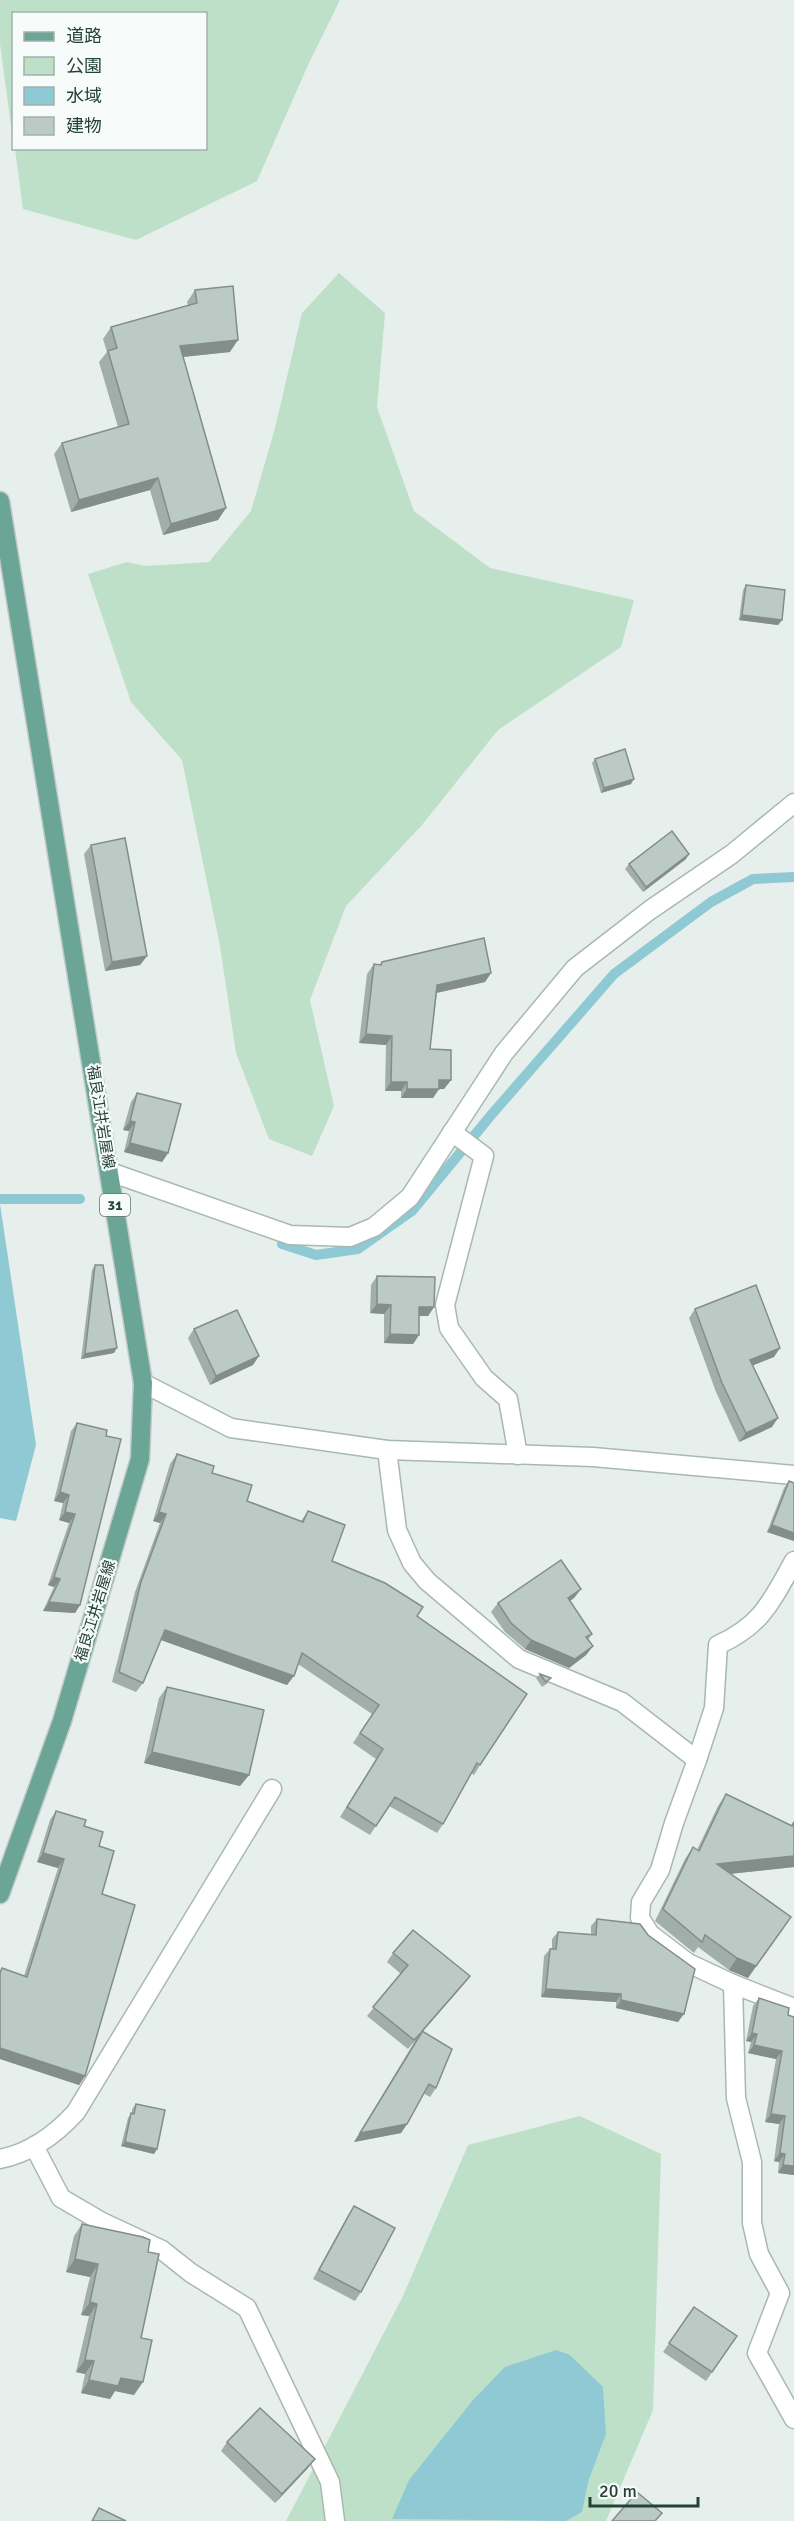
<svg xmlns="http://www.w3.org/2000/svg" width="794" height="2521" font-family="Signika,'Noto Sans JP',sans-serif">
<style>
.green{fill:#bfe0c8}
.water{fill:#8ec9d4}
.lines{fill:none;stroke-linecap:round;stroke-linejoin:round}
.stream{stroke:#8ec9d4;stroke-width:10}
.street-casing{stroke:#a8b8b2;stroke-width:21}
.primary-casing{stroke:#c2cac8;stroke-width:21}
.street{stroke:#fff;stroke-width:18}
.primary{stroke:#6aa596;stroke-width:18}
.wall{fill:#a1aea9}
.shaded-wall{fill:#838d89}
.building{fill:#bbcac4;stroke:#838d89;stroke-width:1.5}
.labels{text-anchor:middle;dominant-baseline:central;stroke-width:4.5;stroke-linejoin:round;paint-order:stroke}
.shield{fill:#f7fbf9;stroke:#637a73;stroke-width:1.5}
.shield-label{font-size:14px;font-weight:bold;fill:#24423a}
.street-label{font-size:15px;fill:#24423a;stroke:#f7fbf9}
</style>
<rect width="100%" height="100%" fill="#e6efeb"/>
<g class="green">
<polygon points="0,0 340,0 308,65 257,181 136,240 23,209 15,149 206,148 206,14 14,14 13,141 0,44"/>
<polygon points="339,273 385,313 377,407 414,511 490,568 634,600 621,647 498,730 422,825 346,906 310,1000 334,1106 312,1156 269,1139 236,1053 220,946 182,760 131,702 88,574 127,562 146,566 209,562 251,511 275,428 302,313"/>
<polygon points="580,2116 661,2154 653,2410 606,2521 286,2521 403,2296 468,2145"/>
</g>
<g class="water">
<polygon points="0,1204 36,1445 16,1521 0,1518"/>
<polygon points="556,2350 570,2355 603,2387 606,2434 588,2482 582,2512 566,2521 392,2519 409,2480 473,2400 505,2367"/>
</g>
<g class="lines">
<g class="stream">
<polyline points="0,1199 80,1199"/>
<polyline points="282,1244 316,1255 358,1249 412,1211 492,1114 614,974 711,902 753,879 794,877"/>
</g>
<g class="street-casing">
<g id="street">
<polyline points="452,1132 484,1156 445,1305 449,1328 484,1378 508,1399 518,1455"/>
<polyline points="110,1172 290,1235 350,1237 374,1227 410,1197 504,1053 575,968 650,910 732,854 794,803"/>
<polyline points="143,1383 231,1428 387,1450 593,1457 794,1475"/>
<polyline points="387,1450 397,1530 412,1563 427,1581 519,1659 622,1702 697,1760 674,1823 660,1870 641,1902 640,1918 650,1934 688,1963 733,1984 736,2098 752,2162 752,2223 759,2254 780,2293 757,2353 794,2419"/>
<path d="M 697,1760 L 714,1708 L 718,1645 C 762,1625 771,1602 794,1561"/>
<polyline points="733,1984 794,2008"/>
<polyline points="34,2146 61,2198 102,2222 162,2250 191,2273 247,2308 330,2482 335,2521"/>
<path d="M 0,2159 C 30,2153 56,2134 76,2112 L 272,1789"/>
</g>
</g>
<g class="primary-casing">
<polyline id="primary" points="0,501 143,1383 140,1459 62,1721 0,1894"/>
</g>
<use href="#street" class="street"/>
<use href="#primary" class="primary"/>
</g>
<g class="wall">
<polygon points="195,290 230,352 183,357 226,508 218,520 163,535 150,490 71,512 54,454 62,443 118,427 99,362 107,352 103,339 111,327 188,305 187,302"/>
<polygon points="746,585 782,620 778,625 739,620 743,590"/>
<polygon points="595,759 631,784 601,793 592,763"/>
<polygon points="91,845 147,956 140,965 105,971 84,854"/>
<polygon points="686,859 643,892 625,869 629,864"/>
<polygon points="382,962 491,973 485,982 437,993 430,1049 451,1080 444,1089 439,1089 433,1098 401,1098 401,1091 385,1091 386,1045 359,1043 367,974 374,964 379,965"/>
<polygon points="137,1093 168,1153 162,1162 124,1152 129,1131 123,1130 131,1102"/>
<polygon points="95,1265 114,1353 81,1359 92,1270"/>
<polygon points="377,1276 434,1307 428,1316 419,1316 419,1335 413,1344 384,1343 384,1314 370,1313 371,1285"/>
<polygon points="695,1309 774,1357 753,1365 772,1427 739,1442 716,1392 689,1318"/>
<polygon points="194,1329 253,1365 210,1385 188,1338"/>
<polygon points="77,1423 80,1605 75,1613 43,1611 54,1587 48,1585 69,1523 59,1520 63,1503 54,1501 71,1431"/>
<polygon points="177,1454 212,1473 247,1501 301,1521 308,1511 332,1561 417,1616 480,1765 474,1775 471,1773 443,1824 437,1833 389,1806 370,1835 340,1817 376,1759 353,1743 372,1714 298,1664 287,1685 161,1640 143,1683 136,1692 112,1682 135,1592 160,1523 153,1521 170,1464"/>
<polygon points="789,1481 794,1483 794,1541 767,1532 784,1488"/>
<polygon points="581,1589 574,1598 570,1601 592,1634 588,1640 593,1646 586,1655 569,1668 525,1649 505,1632 491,1612 498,1603"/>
<polygon points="540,1674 548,1683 542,1687 536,1678"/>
<polygon points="167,1687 249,1775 240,1786 144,1763 159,1698"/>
<polygon points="726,1794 791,1825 794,1821 794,1867 730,1874 748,1978 729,1970 698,1947 694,1953 655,1921 685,1859 693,1847 697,1850 718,1806"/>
<polygon points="56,1811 84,1826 99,1846 102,1894 85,2076 79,2085 0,2059 0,1971 2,1968 24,1976 58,1868 37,1862 50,1820"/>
<polygon points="597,1919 678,2022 616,2008 616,2002 541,1997 544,1956 550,1949 552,1949 552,1939 558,1932 591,1934 591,1926"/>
<polygon points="393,1953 470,1976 463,1985 423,2031 436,2088 430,2097 423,2093 407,2124 401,2133 354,2142 415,2041 408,2049 367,2016 401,1974 387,1962"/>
<polygon points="759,1998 788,2015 794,2175 778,2173 779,2162 774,2161 779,2124 765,2122 776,2059 748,2053 751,2042 746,2041 753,2006"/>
<polygon points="136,2104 157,2149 154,2154 121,2146 128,2118 132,2113 132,2109"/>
<polygon points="354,2206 361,2292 355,2301 313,2279 348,2215"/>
<polygon points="82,2224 148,2252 141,2338 134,2395 115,2391 110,2399 81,2393 85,2374 76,2372 89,2316 81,2315 90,2277 66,2272 74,2236"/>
<polygon points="694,2307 737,2336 706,2381 663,2352"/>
<polygon points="227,2442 308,2468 275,2503 221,2451"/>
</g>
<g class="shaded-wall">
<polygon points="238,340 230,352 172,358 180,346"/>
<polygon points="158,478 150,490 71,512 79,500"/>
<polygon points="226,508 218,520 163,535 171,524"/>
<polygon points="742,615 782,620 778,625 739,620"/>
<polygon points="634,779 631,784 601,793 604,788"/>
<polygon points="689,854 686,859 643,892 646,887"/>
<polygon points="147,956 140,965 105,971 112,962"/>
<polygon points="491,973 485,982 431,994 437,985"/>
<polygon points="366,1034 392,1036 386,1045 359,1043"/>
<polygon points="439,1080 451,1080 444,1089 432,1089"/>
<polygon points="391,1082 407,1082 401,1091 385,1091"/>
<polygon points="407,1089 439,1089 433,1098 401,1098"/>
<polygon points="130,1121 135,1122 129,1131 123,1130"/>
<polygon points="130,1143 168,1153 162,1162 124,1152"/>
<polygon points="377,1304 391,1305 384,1314 370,1313"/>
<polygon points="419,1307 434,1307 428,1316 413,1316"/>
<polygon points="390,1334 419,1335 413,1344 384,1343"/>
<polygon points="117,1348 114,1353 81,1359 85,1354"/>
<polygon points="780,1348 774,1357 744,1369 750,1360"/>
<polygon points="259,1356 253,1365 210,1385 216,1376"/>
<polygon points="778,1418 772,1427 739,1442 746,1433"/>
<polygon points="60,1492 69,1495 63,1503 54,1501"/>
<polygon points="65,1512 75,1514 69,1523 59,1520"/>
<polygon points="159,1512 166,1514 160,1523 153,1521"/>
<polygon points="772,1525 794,1533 794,1541 767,1532"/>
<polygon points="54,1577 60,1579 54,1587 48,1585"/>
<polygon points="581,1589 574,1598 562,1607 568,1598"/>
<polygon points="49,1602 80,1605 75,1613 43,1611"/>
<polygon points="165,1630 294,1676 287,1685 158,1639"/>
<polygon points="531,1640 593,1646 586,1655 569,1668 525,1649"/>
<polygon points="152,1752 249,1775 240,1786 144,1763"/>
<polygon points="43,1853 64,1859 58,1868 37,1862"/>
<polygon points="794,1856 794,1867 709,1876 717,1864"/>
<polygon points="783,1929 748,1978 729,1970 737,1958"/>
<polygon points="470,1976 463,1985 418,2037 421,2033"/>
<polygon points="546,1989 621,1994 616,2002 541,1997"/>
<polygon points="621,2000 684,2014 678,2022 616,2008"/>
<polygon points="752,2033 757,2034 751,2042 746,2041"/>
<polygon points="754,2045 782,2051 776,2059 748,2053"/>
<polygon points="0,2048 85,2076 79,2085 0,2059"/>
<polygon points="771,2114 785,2116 779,2124 765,2122"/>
<polygon points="407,2124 401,2133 354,2142 360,2133"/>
<polygon points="125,2142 157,2149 154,2154 121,2146"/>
<polygon points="780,2153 785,2154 779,2162 774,2161"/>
<polygon points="783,2165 794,2166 794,2175 778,2173"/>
<polygon points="75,2259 98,2264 90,2277 66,2272"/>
<polygon points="90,2302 97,2304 89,2316 81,2315"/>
<polygon points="85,2360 94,2361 85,2374 76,2372"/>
<polygon points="121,2378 143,2382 134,2395 115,2391 110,2399 81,2393 89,2380"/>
<polygon points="315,2459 308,2468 275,2503 282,2494"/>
</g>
<g class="building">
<polygon points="233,286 238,340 180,346 226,508 171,524 158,478 79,500 62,443 129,424 108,351 117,348 111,327 197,303 195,290"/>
<polygon points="746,585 785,590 782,620 742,615"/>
<polygon points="625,749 634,779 604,788 595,759"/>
<polygon points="672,831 689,854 646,887 629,864"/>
<polygon points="125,838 147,956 112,962 91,845"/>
<polygon points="484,938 491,973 437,985 430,1049 451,1050 451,1080 439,1080 439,1089 407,1089 407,1082 391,1082 392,1036 366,1034 374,964 381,965 382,962"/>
<polygon points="137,1093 181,1104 168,1153 130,1143 135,1122 130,1121"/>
<polygon points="95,1265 103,1265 117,1348 85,1354"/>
<polygon points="377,1276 435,1277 434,1307 419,1307 419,1335 390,1334 391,1305 377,1304"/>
<polygon points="756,1285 780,1348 750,1360 778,1418 746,1433 722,1383 695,1309"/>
<polygon points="237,1310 259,1356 216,1376 194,1329"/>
<polygon points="77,1423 107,1430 106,1436 121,1439 80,1605 49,1602 60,1579 54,1577 75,1514 65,1512 69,1495 60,1492"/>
<polygon points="177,1454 214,1466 212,1473 252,1485 247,1501 303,1522 308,1511 345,1525 332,1561 385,1583 423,1607 417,1616 527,1694 480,1765 477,1763 443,1824 395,1797 376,1826 347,1807 383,1749 360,1733 379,1705 302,1653 294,1676 165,1630 143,1683 119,1672 141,1582 166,1514 159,1512"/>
<polygon points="789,1481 794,1483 794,1533 772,1525"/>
<polygon points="561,1560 581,1589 568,1598 592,1634 586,1637 593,1646 575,1659 531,1640 511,1623 498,1603"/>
<polygon points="540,1674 551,1678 546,1682"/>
<polygon points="167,1687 264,1710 249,1775 152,1752"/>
<polygon points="726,1794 792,1826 794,1822 794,1856 717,1864 791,1917 756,1966 737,1958 705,1935 702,1942 663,1909 693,1847 699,1851"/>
<polygon points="56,1811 86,1820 84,1826 103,1832 99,1846 114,1851 102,1894 135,1905 85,2076 0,2048 0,1973 2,1968 27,1977 64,1859 43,1853"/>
<polygon points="597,1919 640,1924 648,1935 695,1969 684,2014 621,2000 621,1994 546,1989 550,1949 556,1949 558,1932 596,1935"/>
<polygon points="413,1930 470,1976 422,2031 452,2049 436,2088 429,2084 407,2124 360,2133 422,2032 414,2040 373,2007 408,1965 393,1953"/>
<polygon points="759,1998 789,2008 788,2015 794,2017 794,2166 783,2165 785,2154 780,2153 785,2116 771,2114 782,2051 754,2045 757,2034 752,2033"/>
<polygon points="136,2104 165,2110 157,2149 125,2142 131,2113 134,2114"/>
<polygon points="354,2206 395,2228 361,2292 319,2270"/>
<polygon points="82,2224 143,2237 150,2240 148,2252 159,2254 141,2338 152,2340 143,2382 121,2378 118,2386 89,2380 94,2361 85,2360 97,2304 90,2302 98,2264 75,2259"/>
<polygon points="694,2307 737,2336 712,2372 669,2343"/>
<polygon points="260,2408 315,2459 282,2494 227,2442"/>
<polygon points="637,2492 662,2513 655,2521 612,2521"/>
<polygon points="99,2508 126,2521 92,2521"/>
</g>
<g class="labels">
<rect class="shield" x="100" y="1194" width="30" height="22" rx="4.5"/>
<g class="shield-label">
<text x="115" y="1205">31</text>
</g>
<g class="street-label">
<text transform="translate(101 1117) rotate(81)">福良江井岩屋線</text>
<text transform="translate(95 1611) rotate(-73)">福良江井岩屋線</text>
</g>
</g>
<rect x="12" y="12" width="195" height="138" fill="#f7fbf9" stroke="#a3b1ad" stroke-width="1.5"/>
<rect x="24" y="32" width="30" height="9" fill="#6aa596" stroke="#a3b1ad" stroke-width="1.5"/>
<text x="66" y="42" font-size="18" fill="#24423a">道路</text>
<rect x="24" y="57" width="30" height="18" fill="#bfe0c8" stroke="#a3b1ad" stroke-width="1.5"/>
<text x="66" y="72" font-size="18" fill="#24423a">公園</text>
<rect x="24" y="87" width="30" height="18" fill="#8ec9d4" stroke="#a3b1ad" stroke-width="1.5"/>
<text x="66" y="102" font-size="18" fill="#24423a">水域</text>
<rect x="24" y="117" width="30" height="18" fill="#bbcac4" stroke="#a3b1ad" stroke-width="1.5"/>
<text x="66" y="132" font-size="18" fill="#24423a">建物</text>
<path d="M590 2497v9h108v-9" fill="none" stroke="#24423a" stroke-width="3"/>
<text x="599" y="2497" font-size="18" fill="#24423a" stroke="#f7fbf9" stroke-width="4.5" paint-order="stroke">20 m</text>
</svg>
